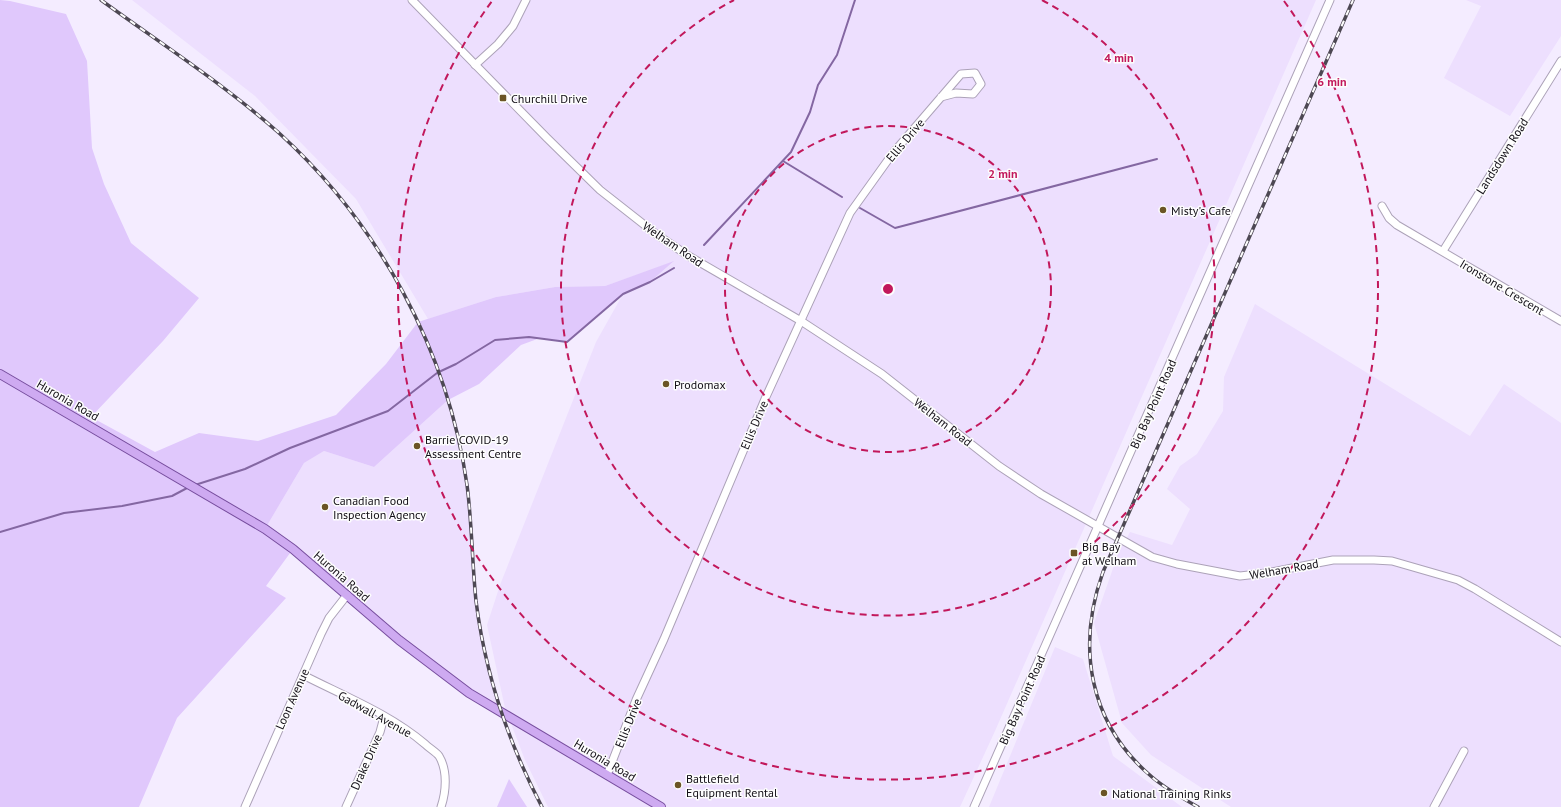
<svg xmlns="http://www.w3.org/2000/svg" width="1561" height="807" font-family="'PT Sans',sans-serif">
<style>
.built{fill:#eddffe}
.green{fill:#e0c8fc}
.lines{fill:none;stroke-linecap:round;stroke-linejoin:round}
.stream{stroke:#8467a2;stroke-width:2}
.minor-casing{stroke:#aca2b8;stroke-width:9}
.major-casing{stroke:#774e9e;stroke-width:10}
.minor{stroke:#fff;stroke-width:7}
.major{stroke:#ceaaf1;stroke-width:8}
.rail-casing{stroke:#4d4853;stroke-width:3.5}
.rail{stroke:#fdfdfd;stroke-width:2;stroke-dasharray:6;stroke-linecap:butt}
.ring{fill:none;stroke:#c2185b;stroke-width:2;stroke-dasharray:7 5}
.poi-dot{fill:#6b5525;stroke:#fdfdfd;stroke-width:1.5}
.labels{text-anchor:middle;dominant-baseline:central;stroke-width:3;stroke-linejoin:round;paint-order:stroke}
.poi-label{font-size:12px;fill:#110d15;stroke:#fdfdfd;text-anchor:start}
.street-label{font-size:12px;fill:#110d15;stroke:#fdfdfd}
.centre{fill:#c2185b;stroke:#fdfdfd;stroke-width:2}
.ring-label{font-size:12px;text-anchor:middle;font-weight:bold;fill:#c2185b;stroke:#fdfdfd;stroke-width:3;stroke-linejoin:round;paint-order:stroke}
</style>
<rect width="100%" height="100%" fill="#f4ecff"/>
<g class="built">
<polygon points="132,0 1316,0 995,731 960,807 548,807 525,760 505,708 487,625 500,585 596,342 623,294 650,282 673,262 605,286 555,287 496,297 428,319 356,199 255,96"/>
<polygon points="1466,0 1561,0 1561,36 1510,116 1444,78 1481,6"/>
<polygon points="1255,304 1470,436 1504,384 1561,423 1561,807 1231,807 1151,755 1122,723 1094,623 1118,554 1130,532 1172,545 1190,509 1167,489 1180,466 1197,454 1223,411 1224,377"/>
<polygon points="448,400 456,431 467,485 476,598 483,645 501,712 469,693 265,529 304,463 324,451 374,467"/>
<polygon points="1055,647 1083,659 1113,756 1182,807 989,807"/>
</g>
<g class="green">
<polygon points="0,0 10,1 66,14 87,61 92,148 104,184 131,243 199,298 163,341 91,417 155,452 199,433 258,441 336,415 386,364 418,322 496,297 555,287 605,286 674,261 650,282 623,294 567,342 540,338 521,345 479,384 448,400 374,467 324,451 304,463 265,529 293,549 266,586 286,598 177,718 139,807 0,807"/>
<polygon points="509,779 527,807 497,807"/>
</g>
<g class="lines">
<g class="stream">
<polyline points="783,161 842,197"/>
<polyline points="860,208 895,228 1157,159"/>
<polyline points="704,245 791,152 810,112 818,85 837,55 855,0"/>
<polyline points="441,371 456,364 495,340 529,337 567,342 623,294 650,282 674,268"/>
<polyline points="195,485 245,469 290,448 388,411 437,373"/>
<polyline points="0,532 64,513 122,506 172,496 189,487"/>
</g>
<g class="minor-casing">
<g id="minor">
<polyline points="412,0 547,138 600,190 656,234 687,255 801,321 882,374 999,466 1041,494 1152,557 1177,564 1240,576 1266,573 1333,560 1374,560 1392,561 1458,580 1475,589 1561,642"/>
<polyline points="475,65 498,44 513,26 526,0"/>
<polyline points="1382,206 1389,218 1397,225 1561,321"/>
<polyline points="1443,251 1561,61"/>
<path d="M 303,675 C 344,696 390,714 425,744 C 429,748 436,752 439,756 C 448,771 446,792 441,807"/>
<polyline points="607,775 636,700 664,639 765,399 850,213 893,153 961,74 975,73 981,84 973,94 956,93 941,97"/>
<polyline points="245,807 321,634 329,618 347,595"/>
<polyline points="346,807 380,732 384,717"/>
<polyline points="974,807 1330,0"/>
<polyline points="1434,807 1464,751"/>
</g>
</g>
<g class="major-casing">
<polyline id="major" points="0,374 265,529 293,549 399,640 469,693 661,807"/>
</g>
<use href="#minor" class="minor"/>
<use href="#major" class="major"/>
<g class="rail-casing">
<g id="rail">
<path d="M 101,0 C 160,43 224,84 279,133 C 379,224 448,351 467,485 C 472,523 472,562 476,601 C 485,673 508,742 542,807"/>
<path d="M 1198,807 C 1182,798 1166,789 1152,777 C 1089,724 1076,647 1103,572 L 1353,0"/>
</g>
</g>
<use href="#rail" class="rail"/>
</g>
<g class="ring">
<circle cx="888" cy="289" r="163"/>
<path d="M1042 0A327 327 0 1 1 734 0"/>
<path d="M1284 1A490 490 0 1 1 492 1"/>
</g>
<g class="poi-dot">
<rect x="499" y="94" width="8" height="8" rx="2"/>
<circle cx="1163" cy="210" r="4"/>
<circle cx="666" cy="384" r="4"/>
<circle cx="417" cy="446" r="4"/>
<circle cx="325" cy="507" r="4"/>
<rect x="1070" y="549" width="8" height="8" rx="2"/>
<circle cx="678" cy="785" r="4"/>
<circle cx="1104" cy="793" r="4"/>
</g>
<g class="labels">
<g class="poi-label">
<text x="511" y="98">Churchill Drive</text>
<text x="1171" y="210">Misty's Cafe</text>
<text x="674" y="384">Prodomax</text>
<text x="425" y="439">Barrie COVID-19<tspan x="425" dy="14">Assessment Centre</tspan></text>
<text x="333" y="500">Canadian Food<tspan x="333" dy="14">Inspection Agency</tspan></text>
<text x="1082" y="546">Big Bay<tspan x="1082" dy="14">at Welham</tspan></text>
<text x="686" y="778">Battlefield<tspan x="686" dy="14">Equipment Rental</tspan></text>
<text x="1112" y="793">National Training Rinks</text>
</g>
<g class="street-label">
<text transform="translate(905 140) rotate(-50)">Ellis Drive</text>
<text transform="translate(1502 156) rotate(-58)">Landsdown Road</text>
<text transform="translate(673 244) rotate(34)">Welham Road</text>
<text transform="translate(1502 287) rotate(31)">Ironstone Crescent</text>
<text transform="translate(68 400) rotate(30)">Huronia Road</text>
<text transform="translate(1153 404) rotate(-66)">Big Bay Point Road</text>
<text transform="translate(943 422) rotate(38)">Welham Road</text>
<text transform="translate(754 425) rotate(-67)">Ellis Drive</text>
<text transform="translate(1284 569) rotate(-10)">Welham Road</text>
<text transform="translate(342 576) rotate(41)">Huronia Road</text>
<text transform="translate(292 699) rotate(-66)">Loon Avenue</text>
<text transform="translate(1022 700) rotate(-66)">Big Bay Point Road</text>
<text transform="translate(375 714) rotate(29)">Gadwall Avenue</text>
<text transform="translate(628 723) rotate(-68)">Ellis Drive</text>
<text transform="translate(605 760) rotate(31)">Huronia Road</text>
<text transform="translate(366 762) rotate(-66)">Drake Drive</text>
</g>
</g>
<circle cx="888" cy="289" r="6" class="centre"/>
<g class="ring-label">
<text x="1119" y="62">4 min</text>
<text x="1332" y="86">6 min</text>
<text x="1003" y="178">2 min</text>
</g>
</svg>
